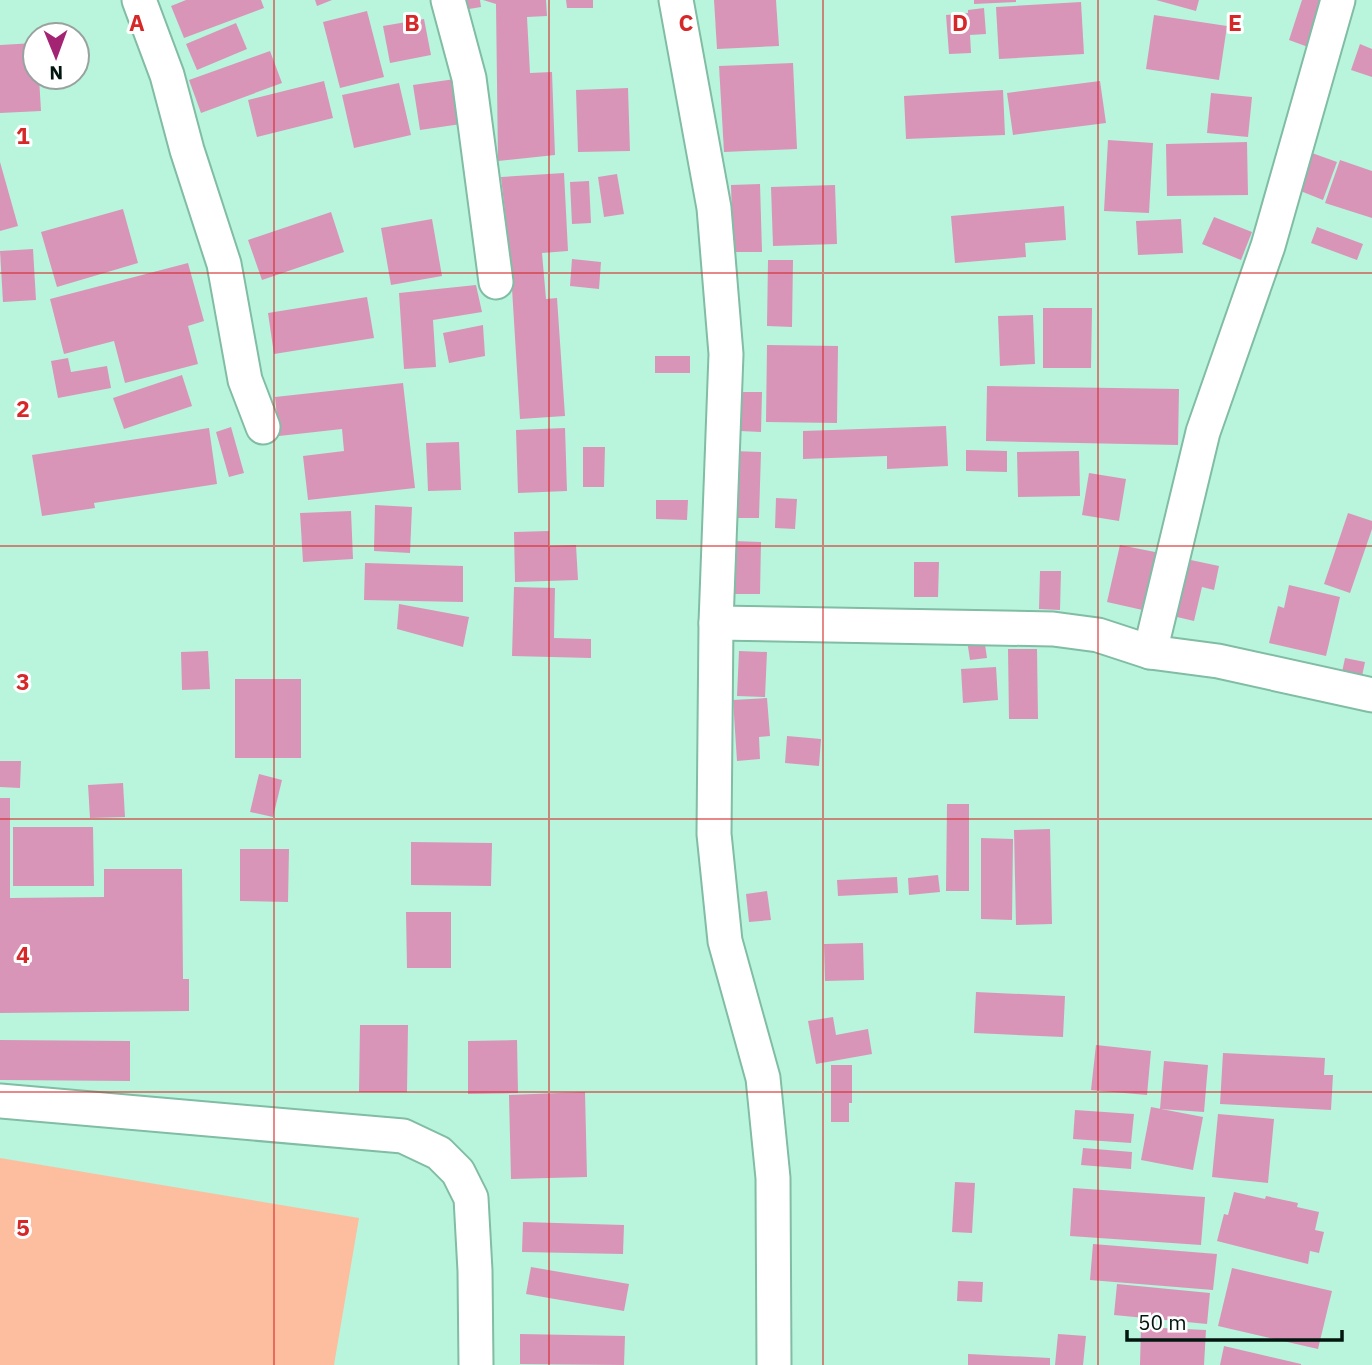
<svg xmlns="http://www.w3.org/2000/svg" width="1372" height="1365" font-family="'IBM Plex Sans',sans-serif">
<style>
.green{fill:#fdbe9f}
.building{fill:#d995b8}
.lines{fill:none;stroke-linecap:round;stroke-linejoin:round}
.minor-casing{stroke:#81bca4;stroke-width:37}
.minor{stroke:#fff;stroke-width:33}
.grid{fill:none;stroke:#d62828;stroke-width:2;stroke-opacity:0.55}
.grid-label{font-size:23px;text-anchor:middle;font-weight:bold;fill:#d62828;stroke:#fff;stroke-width:6;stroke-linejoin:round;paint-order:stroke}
</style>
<rect width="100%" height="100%" fill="#b8f5dc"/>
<polygon class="green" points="0,1158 359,1218 334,1365 0,1365"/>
<g class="building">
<polygon points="186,0 261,0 264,8 184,38 171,6"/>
<polygon points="315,0 332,0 317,6"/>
<polygon points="456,0 480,0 481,7 457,11"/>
<polygon points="483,0 546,0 547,16 527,17 530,73 552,72 555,155 498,161 496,4"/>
<polygon points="566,0 593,0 593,8 567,8"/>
<polygon points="714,0 776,0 779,46 717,49"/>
<polygon points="974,0 1016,0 1016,2 974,4"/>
<polygon points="1156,0 1199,0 1196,11"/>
<polygon points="1302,0 1324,0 1308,47 1289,40"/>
<polygon points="1081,2 1084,54 999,59 996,7"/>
<polygon points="984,8 986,34 970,35 971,53 949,54 946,15 968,13 968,10"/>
<polygon points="367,11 384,77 340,88 323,22"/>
<polygon points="1154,15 1227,26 1219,80 1146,69"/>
<polygon points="424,19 431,55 390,63 383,26"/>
<polygon points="236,23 247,49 197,70 186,44"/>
<polygon points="35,43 35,77 39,77 41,111 0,113 0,45"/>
<polygon points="1360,44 1372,49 1372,77 1351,70"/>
<polygon points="270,51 282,83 201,113 189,80"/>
<polygon points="793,63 797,149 724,152 719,66"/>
<polygon points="455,79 461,124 420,130 413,85"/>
<polygon points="324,81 333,118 257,137 248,100"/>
<polygon points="1100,81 1106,123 1013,135 1007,93"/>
<polygon points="399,83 411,135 354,148 342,95"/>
<polygon points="628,88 630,151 578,152 576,90"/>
<polygon points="1003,90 1005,135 906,139 904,96"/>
<polygon points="1211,93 1252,97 1248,137 1207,133"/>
<polygon points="1108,140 1153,143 1149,213 1104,211"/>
<polygon points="1247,142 1248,195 1167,196 1166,144"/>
<polygon points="1312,153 1337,162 1323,200 1298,190"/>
<polygon points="1340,160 1372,171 1372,218 1325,203"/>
<polygon points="0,162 18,226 0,231"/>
<polygon points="564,173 568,251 542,253 546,299 557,298 565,416 520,419 510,256 501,177"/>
<polygon points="617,174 624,214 604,217 598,177"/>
<polygon points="589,181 591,223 572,224 570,182"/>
<polygon points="760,184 762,252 733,252 731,185"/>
<polygon points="835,185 837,244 773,246 771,187"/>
<polygon points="1064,206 1066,240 1025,243 1026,257 955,263 951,216"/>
<polygon points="123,209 138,263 57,287 41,232"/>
<polygon points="331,212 344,252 262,280 248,240"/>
<polygon points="1214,217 1252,232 1241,260 1202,244"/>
<polygon points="432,219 442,276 391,285 381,228"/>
<polygon points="1181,219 1183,253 1138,255 1136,221"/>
<polygon points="1317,227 1363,244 1357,260 1311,243"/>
<polygon points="33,249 36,300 3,302 0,251"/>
<polygon points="572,259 601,262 599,289 570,286"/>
<polygon points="768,260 793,260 792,327 767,326"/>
<polygon points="188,263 204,321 188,326 198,364 125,383 114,341 64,354 50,299"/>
<polygon points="476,285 482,312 433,320 436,367 404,369 399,293"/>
<polygon points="367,297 374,338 274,354 268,313"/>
<polygon points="1043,308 1092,308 1091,368 1043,368"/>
<polygon points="1033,315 1035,364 1000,366 998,316"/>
<polygon points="483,325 485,356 449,363 443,333"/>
<polygon points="767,345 838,346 837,423 766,422"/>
<rect x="655" y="356" width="35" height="17"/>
<polygon points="68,358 71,372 107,366 111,388 58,398 51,361"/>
<polygon points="182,375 192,406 124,429 113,398"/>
<polygon points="403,383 415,488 308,500 303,456 344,451 342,429 279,436 275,397"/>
<polygon points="987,386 1179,389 1178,445 986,441"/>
<polygon points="742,392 762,392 761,432 740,431"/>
<polygon points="946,426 948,466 887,469 887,456 803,459 803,431"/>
<polygon points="231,427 244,473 229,477 216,432"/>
<polygon points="209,428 217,484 94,503 95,508 42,516 32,455"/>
<polygon points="565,428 567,491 518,493 516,430"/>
<polygon points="459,442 461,490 428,491 426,443"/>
<polygon points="583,447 605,447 604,487 583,487"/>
<polygon points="966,450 1007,451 1007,472 966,471"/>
<polygon points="733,451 761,452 759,518 731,518"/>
<polygon points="1079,451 1080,496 1018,497 1017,452"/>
<polygon points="1089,473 1126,479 1119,521 1082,515"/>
<polygon points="776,498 797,499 795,529 775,528"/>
<polygon points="656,500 688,500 687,520 656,519"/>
<polygon points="375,505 412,507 410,553 374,551"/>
<polygon points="351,511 353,559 303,562 300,513"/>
<polygon points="1348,513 1372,521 1372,529 1350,593 1324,584"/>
<polygon points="549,531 549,546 576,545 578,580 515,582 514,532"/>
<polygon points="733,541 761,542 760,594 732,594"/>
<polygon points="1120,545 1160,553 1147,611 1107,602"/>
<polygon points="1186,559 1219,566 1214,590 1202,587 1194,621 1173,616"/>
<polygon points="914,562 939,562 938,597 914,597"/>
<polygon points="365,563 463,566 463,602 364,600"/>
<polygon points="1040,571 1061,571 1060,610 1039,609"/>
<polygon points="1289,585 1340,597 1326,656 1269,643 1278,606 1284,608"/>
<polygon points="514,587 555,588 554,638 591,639 591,658 512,656"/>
<polygon points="399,604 469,617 463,647 397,629"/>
<polygon points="984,638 987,658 970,660 967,640"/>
<polygon points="1008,649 1037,649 1038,719 1009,719"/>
<polygon points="208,651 210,689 182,690 181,652"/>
<polygon points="739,651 767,652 765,697 737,696"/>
<polygon points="1345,658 1365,662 1361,681 1341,677"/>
<polygon points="996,667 998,700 963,703 961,669"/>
<rect x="235" y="679" width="66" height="79"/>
<polygon points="767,698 770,736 759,737 760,759 737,761 733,700"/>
<polygon points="787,736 821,739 819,766 785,763"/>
<polygon points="0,761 21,761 20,788 0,787"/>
<polygon points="259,774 282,780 273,817 250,812"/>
<polygon points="123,783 125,817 90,818 88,785"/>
<polygon points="0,798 10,798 10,898 104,897 104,869 182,869 183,979 189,979 189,1011 0,1013"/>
<polygon points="947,804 969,804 969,891 946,891"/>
<polygon points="13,827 93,827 94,886 13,886"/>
<polygon points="1050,829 1052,924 1016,925 1014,830"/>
<polygon points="981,838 1013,839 1012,920 981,919"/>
<polygon points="411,842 492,843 491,886 411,885"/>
<polygon points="240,849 289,849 288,902 240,901"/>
<polygon points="938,875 940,892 909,895 908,878"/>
<polygon points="897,877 898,893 838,896 837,880"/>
<polygon points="767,891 771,920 749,922 746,894"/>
<polygon points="406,912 451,912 451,968 407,968"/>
<polygon points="863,943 864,980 825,981 824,944"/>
<polygon points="976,992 1065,996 1063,1037 974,1033"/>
<polygon points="833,1017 836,1035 868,1029 872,1054 816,1064 808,1021"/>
<polygon points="360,1025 408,1025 407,1092 359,1092"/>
<polygon points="0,1040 130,1041 130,1081 0,1080"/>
<polygon points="517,1040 518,1093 468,1094 468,1041"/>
<polygon points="1096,1045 1151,1051 1147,1095 1091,1090"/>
<polygon points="1223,1053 1325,1058 1324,1075 1333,1075 1331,1110 1220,1104"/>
<polygon points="1164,1061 1208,1065 1204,1112 1160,1109"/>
<polygon points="831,1065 852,1065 852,1103 849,1103 849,1122 831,1122"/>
<polygon points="585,1092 587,1177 511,1179 509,1095"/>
<polygon points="1151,1107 1203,1117 1193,1170 1141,1160"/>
<polygon points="1075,1110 1134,1114 1131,1143 1073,1139"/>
<polygon points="1218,1114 1274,1119 1268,1183 1212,1177"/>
<polygon points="1083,1148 1132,1152 1131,1169 1081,1165"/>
<polygon points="955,1182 975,1183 972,1233 952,1232"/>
<polygon points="1073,1188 1205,1197 1201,1245 1070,1236"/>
<polygon points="1234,1192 1265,1199 1266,1196 1298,1203 1297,1207 1319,1212 1315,1230 1324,1232 1319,1253 1310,1251 1308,1264 1217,1241 1224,1214 1228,1215"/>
<polygon points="523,1222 624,1225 623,1254 522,1252"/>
<polygon points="1093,1244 1217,1254 1213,1290 1090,1280"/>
<polygon points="531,1267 629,1284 624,1311 526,1294"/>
<polygon points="1232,1268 1332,1291 1318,1349 1218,1326"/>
<polygon points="958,1281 983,1282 982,1302 957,1301"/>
<polygon points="1117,1284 1210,1293 1207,1324 1114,1315"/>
<polygon points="1141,1327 1206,1330 1204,1365 1140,1365"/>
<polygon points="520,1334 625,1336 624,1365 520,1364"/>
<polygon points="1058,1334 1086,1336 1083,1365 1055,1365"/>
<polygon points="1224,1346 1301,1364 1301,1365 1220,1365"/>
<polygon points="968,1354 1050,1358 1050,1365 968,1365"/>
</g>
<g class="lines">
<g class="minor-casing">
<g id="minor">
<polyline points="139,0 167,75 187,150 224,264 245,380 263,427"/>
<polyline points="448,0 469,78 496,282"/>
<polyline points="676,0 714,208 726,354 716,623 714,834 725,941 763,1078 773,1178 774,1365"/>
<polyline points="716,623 1053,629 1098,635 1150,652 1218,661 1372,695"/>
<polyline points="1150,652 1203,432 1268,246 1338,0"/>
<polyline points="0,1101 403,1136 439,1153 458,1172 471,1198 475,1271 476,1365"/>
</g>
</g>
<use href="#minor" class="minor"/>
</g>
<path class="grid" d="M 274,0 L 274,1365M 549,0 L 549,1365M 823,0 L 823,1365M 1098,0 L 1098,1365M 0,273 L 1372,273M 0,546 L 1372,546M 0,819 L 1372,819M 0,1092 L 1372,1092"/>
<g class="grid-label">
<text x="137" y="31">A</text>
<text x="412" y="31">B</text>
<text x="686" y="31">C</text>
<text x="960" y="31">D</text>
<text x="1235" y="31">E</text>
<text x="23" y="144">1</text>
<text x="23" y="417">2</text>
<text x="23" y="690">3</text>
<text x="23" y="963">4</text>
<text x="23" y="1236">5</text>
</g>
<g transform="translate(56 56) rotate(179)"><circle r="33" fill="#ffffff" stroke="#99a29f" stroke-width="2"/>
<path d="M0-5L12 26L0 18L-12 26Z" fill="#a42474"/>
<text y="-10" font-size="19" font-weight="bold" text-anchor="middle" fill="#00160e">N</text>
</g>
<path d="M1127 1330v10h215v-10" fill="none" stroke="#00160e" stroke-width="3.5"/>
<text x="1138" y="1330" font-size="21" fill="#00160e" stroke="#ffffff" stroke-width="5" paint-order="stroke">50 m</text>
</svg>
